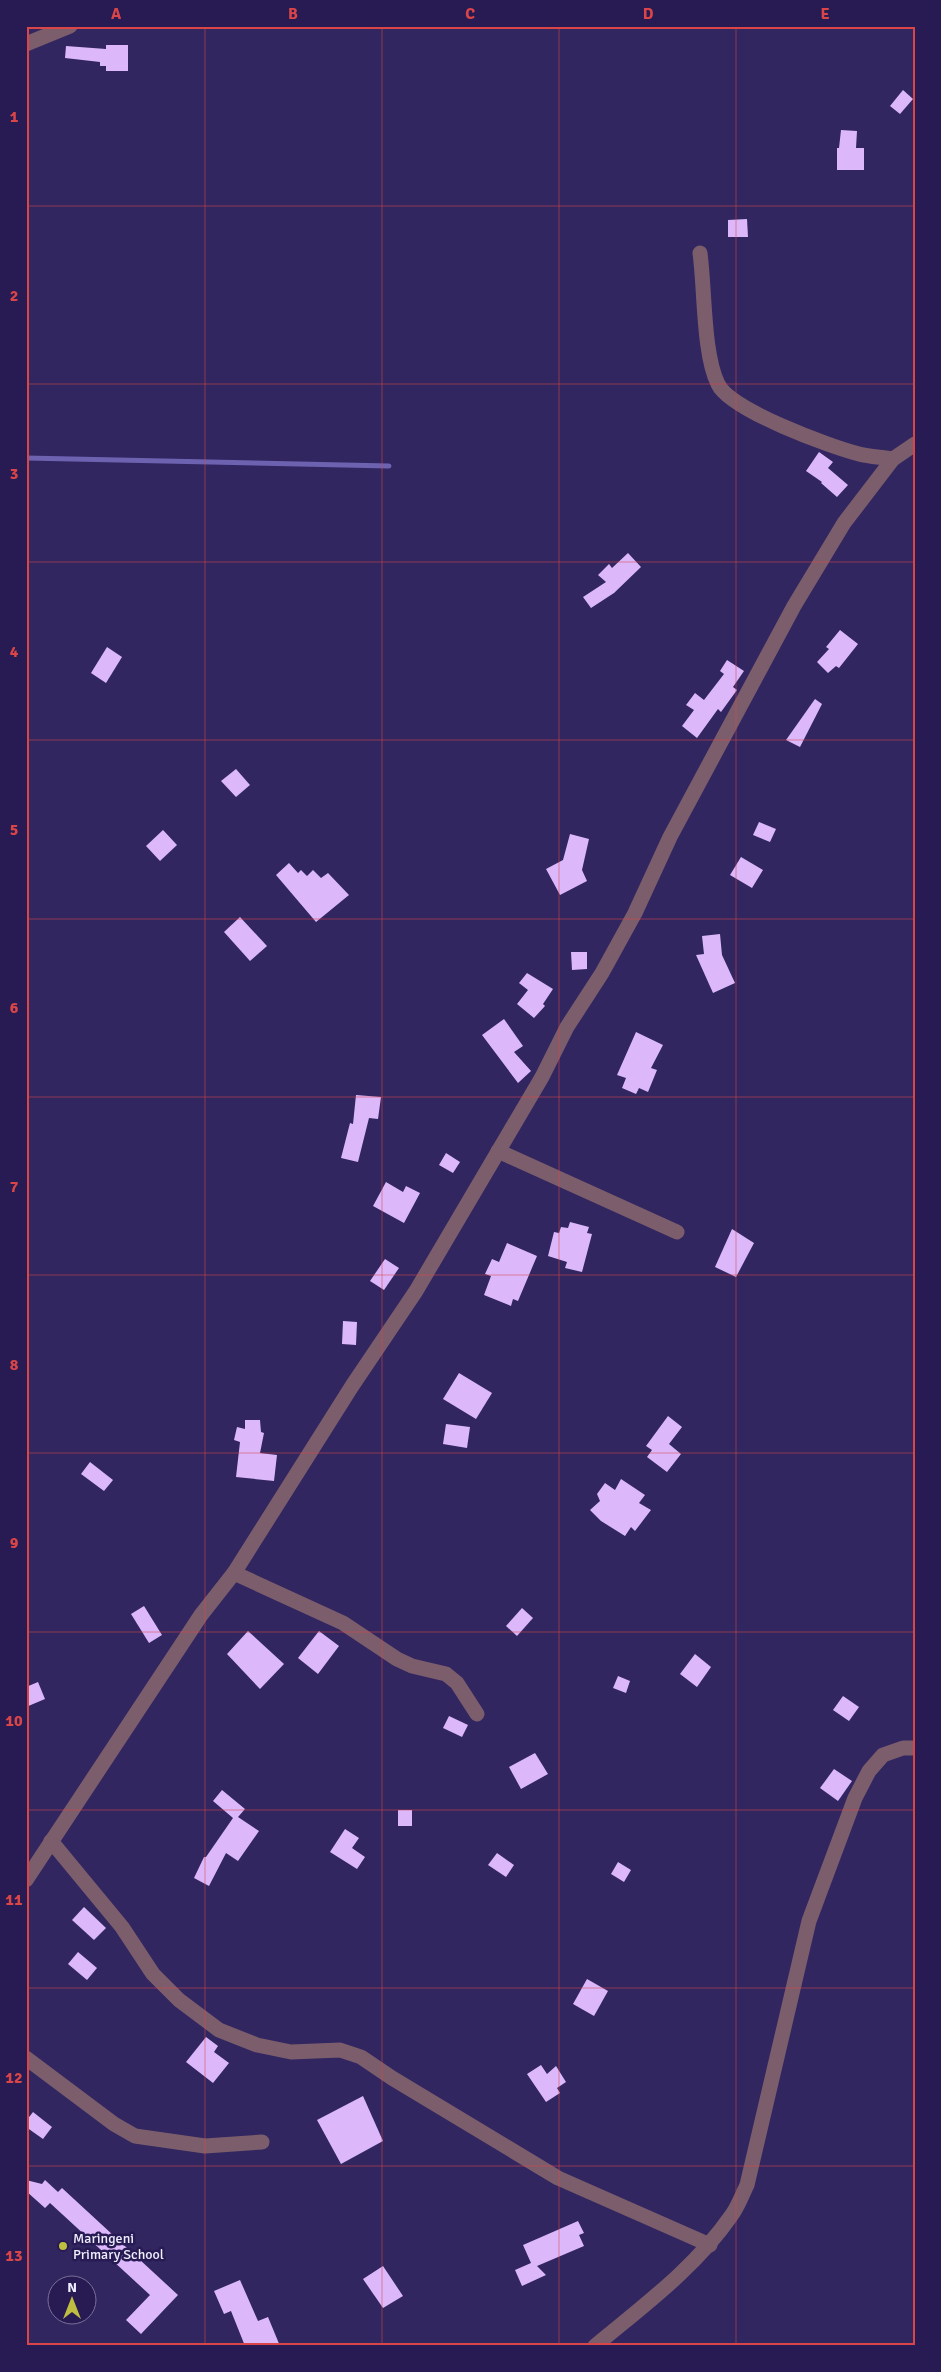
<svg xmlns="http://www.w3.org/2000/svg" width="941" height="2372" font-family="Signika,sans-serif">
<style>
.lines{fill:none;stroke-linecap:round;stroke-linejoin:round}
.stream{stroke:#6d62b0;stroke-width:5}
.building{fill:#dcb8fb}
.street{stroke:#7c5d6c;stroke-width:15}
.grid{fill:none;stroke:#da4648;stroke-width:1;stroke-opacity:0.55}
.poi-dot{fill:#c0be41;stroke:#281b54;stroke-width:2}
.labels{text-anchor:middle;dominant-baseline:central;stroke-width:5;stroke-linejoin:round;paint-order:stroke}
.poi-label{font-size:14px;fill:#f0effe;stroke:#281b54;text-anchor:start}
.neatline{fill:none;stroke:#da4648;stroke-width:2}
.grid-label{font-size:16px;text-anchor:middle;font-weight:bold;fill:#da4648}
</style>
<rect width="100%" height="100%" fill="#312660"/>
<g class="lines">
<polyline class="stream" points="26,458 389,466"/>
</g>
<g class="building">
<polygon points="106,45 128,45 128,71 106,71 106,66 100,66 100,62 65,58 66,46 106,49"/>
<polygon points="903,90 913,99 900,114 890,106"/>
<polygon points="841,130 857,131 856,148 864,148 864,170 837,170 837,148 839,148"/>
<polygon points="747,219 748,237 728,237 728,220"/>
<polygon points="819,452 833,462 828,468 848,485 837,497 821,483 822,482 806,471"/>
<polygon points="628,553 641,567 614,593 591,608 583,597 606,582 598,575 609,564 612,568"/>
<polygon points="840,630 858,644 839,668 836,666 828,673 817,662 829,649 826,647"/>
<polygon points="107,647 122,657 106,683 91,673"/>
<polygon points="727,660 744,671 733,687 737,690 721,712 718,709 697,738 682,726 694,710 686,705 695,693 704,700 724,674 720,671"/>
<polygon points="815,699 822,704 800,747 786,740"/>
<polygon points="236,769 250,785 236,797 221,781"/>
<polygon points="759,822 776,829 770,842 753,835"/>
<polygon points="163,830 177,845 160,861 146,846"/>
<polygon points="570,834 589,839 582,870 587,881 560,895 546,869 563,860"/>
<polygon points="741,857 763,870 752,888 730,875"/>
<polygon points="289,863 298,873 301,870 307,876 313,870 321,878 328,873 349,895 316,922 276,875"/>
<polygon points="240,917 267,946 250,961 224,932"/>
<polygon points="720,934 722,955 735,983 713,993 696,955 704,954 702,936"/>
<polygon points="571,952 587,952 587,969 572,970"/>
<polygon points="527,973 553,989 543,1004 545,1006 534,1018 517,1004 528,990 519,983"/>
<polygon points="504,1019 523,1046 514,1052 531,1071 518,1083 482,1035"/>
<polygon points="636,1032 663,1045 651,1068 657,1070 648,1092 639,1088 636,1094 622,1088 626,1078 617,1075"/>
<polygon points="356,1095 381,1097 378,1119 369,1118 358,1162 341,1158 350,1123 353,1124"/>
<polygon points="446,1153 460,1162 453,1173 439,1165"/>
<polygon points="386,1182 403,1192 406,1186 420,1193 404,1223 373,1206"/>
<polygon points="570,1222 589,1227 587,1233 592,1234 582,1272 565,1268 567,1262 548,1256 554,1232 559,1233 561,1227 568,1228"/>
<polygon points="732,1229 754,1243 736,1277 715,1267"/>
<polygon points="507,1243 537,1256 518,1301 513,1299 511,1306 484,1295 491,1276 485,1274 492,1259 499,1262"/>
<polygon points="385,1259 399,1268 384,1290 370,1281"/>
<polygon points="343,1321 357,1322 356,1345 342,1344"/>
<polygon points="459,1373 492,1393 476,1419 443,1399"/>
<polygon points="668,1416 682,1427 669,1444 681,1454 667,1472 647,1457 652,1450 646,1446"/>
<polygon points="245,1420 260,1420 261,1432 264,1433 260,1453 277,1455 274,1481 236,1477 240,1442 234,1440 237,1427 245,1429"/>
<polygon points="446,1424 470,1427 467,1448 443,1444"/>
<polygon points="90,1462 113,1480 104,1491 81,1474"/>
<polygon points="621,1479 645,1495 639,1503 651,1510 635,1531 631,1527 625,1536 601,1521 590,1510 600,1501 597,1494 605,1483 615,1490"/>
<polygon points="144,1606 162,1635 149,1643 131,1614"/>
<polygon points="522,1608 533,1618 517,1636 506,1626"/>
<polygon points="248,1631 284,1664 260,1689 227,1654"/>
<polygon points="319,1631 339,1646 318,1674 298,1658"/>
<polygon points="695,1654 711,1667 697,1687 680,1674"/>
<polygon points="618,1676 630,1681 626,1693 613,1688"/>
<polygon points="38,1682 45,1699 26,1707 26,1687"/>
<polygon points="843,1696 859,1707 849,1721 833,1710"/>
<polygon points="449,1716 468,1725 462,1737 443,1728"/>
<polygon points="535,1753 548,1774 521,1789 509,1767"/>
<polygon points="834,1769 852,1781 838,1801 820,1788"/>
<polygon points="222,1790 245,1809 238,1817 259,1831 238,1861 226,1853 209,1886 194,1878 204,1857 206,1857 233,1818 213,1801"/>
<rect x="398" y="1810" width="14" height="16"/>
<polygon points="345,1829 359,1838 352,1848 365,1857 357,1869 330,1852"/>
<polygon points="497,1853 514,1865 506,1877 488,1865"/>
<polygon points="618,1862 631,1870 624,1882 611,1874"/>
<polygon points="84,1907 106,1928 94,1940 72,1920"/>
<polygon points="78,1952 97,1968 87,1980 68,1964"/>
<polygon points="587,1979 608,1991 594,2016 573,2004"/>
<polygon points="206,2037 218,2046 214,2052 229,2063 213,2083 186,2062"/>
<polygon points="541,2065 547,2074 556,2066 566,2082 557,2088 560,2093 546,2102 527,2074"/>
<polygon points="363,2096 383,2141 341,2164 317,2120"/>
<polygon points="33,2112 52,2127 43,2139 26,2127 26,2121"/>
<polygon points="26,2180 42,2184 45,2180 58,2192 62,2188 178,2295 141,2334 126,2320 150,2295 50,2203 45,2208 26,2191"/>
<polygon points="578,2221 584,2233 579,2235 584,2246 537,2266 546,2275 522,2286 515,2270 531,2263 523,2245"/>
<polygon points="383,2266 403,2296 383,2308 363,2279"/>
<polygon points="240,2280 258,2321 268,2317 280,2346 245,2346 231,2311 224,2314 214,2291"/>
</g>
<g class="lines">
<g class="street">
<polyline points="26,44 70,26"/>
<path d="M 700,253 C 705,290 703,354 718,384 C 730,410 831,447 859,454 C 870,457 882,457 893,459"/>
<polyline points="498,1151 677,1232"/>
<polyline points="234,1573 343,1623 397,1659 412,1666 446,1674 457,1683 477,1714"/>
<polyline points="51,1841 122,1927 153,1974 179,2000 219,2030 257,2045 291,2052 340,2050 361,2057 392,2078 558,2178 710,2245"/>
<polyline points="26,1880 201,1615 234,1573 352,1386 416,1291 542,1077 567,1027 602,973 635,913 670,837 794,606 844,523 893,459 915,444"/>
<polyline points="26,2058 114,2124 135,2136 205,2146 262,2142"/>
<path d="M 595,2346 C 643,2306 695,2268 731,2216 C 738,2207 742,2195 747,2185 L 809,1921 L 855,1798 L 869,1771 L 883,1755 L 903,1748 L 915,1748"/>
</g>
</g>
<path class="grid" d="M 205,26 L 205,2346M 382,26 L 382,2346M 559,26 L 559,2346M 736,26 L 736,2346M 26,206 L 915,206M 26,384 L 915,384M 26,562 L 915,562M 26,740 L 915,740M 26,919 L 915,919M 26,1097 L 915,1097M 26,1275 L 915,1275M 26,1453 L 915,1453M 26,1632 L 915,1632M 26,1810 L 915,1810M 26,1988 L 915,1988M 26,2166 L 915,2166"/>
<circle class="poi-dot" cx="63" cy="2246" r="5"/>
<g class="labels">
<g class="poi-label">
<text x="73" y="2238">Maringeni<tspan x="73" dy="16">Primary School</tspan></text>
</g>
</g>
<rect width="941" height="2372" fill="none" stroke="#281b54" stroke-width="55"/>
<g transform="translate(72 2300)"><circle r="24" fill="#281b54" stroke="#787098"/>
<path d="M0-4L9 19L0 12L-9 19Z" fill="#c0be41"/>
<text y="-8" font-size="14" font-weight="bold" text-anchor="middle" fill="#f0effe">N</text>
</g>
<rect x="28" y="28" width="886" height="2316" class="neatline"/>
<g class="grid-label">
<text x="116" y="19">A</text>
<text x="293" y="19">B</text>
<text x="470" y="19">C</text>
<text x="648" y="19">D</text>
<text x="825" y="19">E</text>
<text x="14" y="122">1</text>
<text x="14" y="301">2</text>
<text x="14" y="479">3</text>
<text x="14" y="657">4</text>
<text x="14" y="835">5</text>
<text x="14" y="1013">6</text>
<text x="14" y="1192">7</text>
<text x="14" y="1370">8</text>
<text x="14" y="1548">9</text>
<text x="14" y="1726">10</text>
<text x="14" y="1905">11</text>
<text x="14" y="2083">12</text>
<text x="14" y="2261">13</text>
</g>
</svg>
